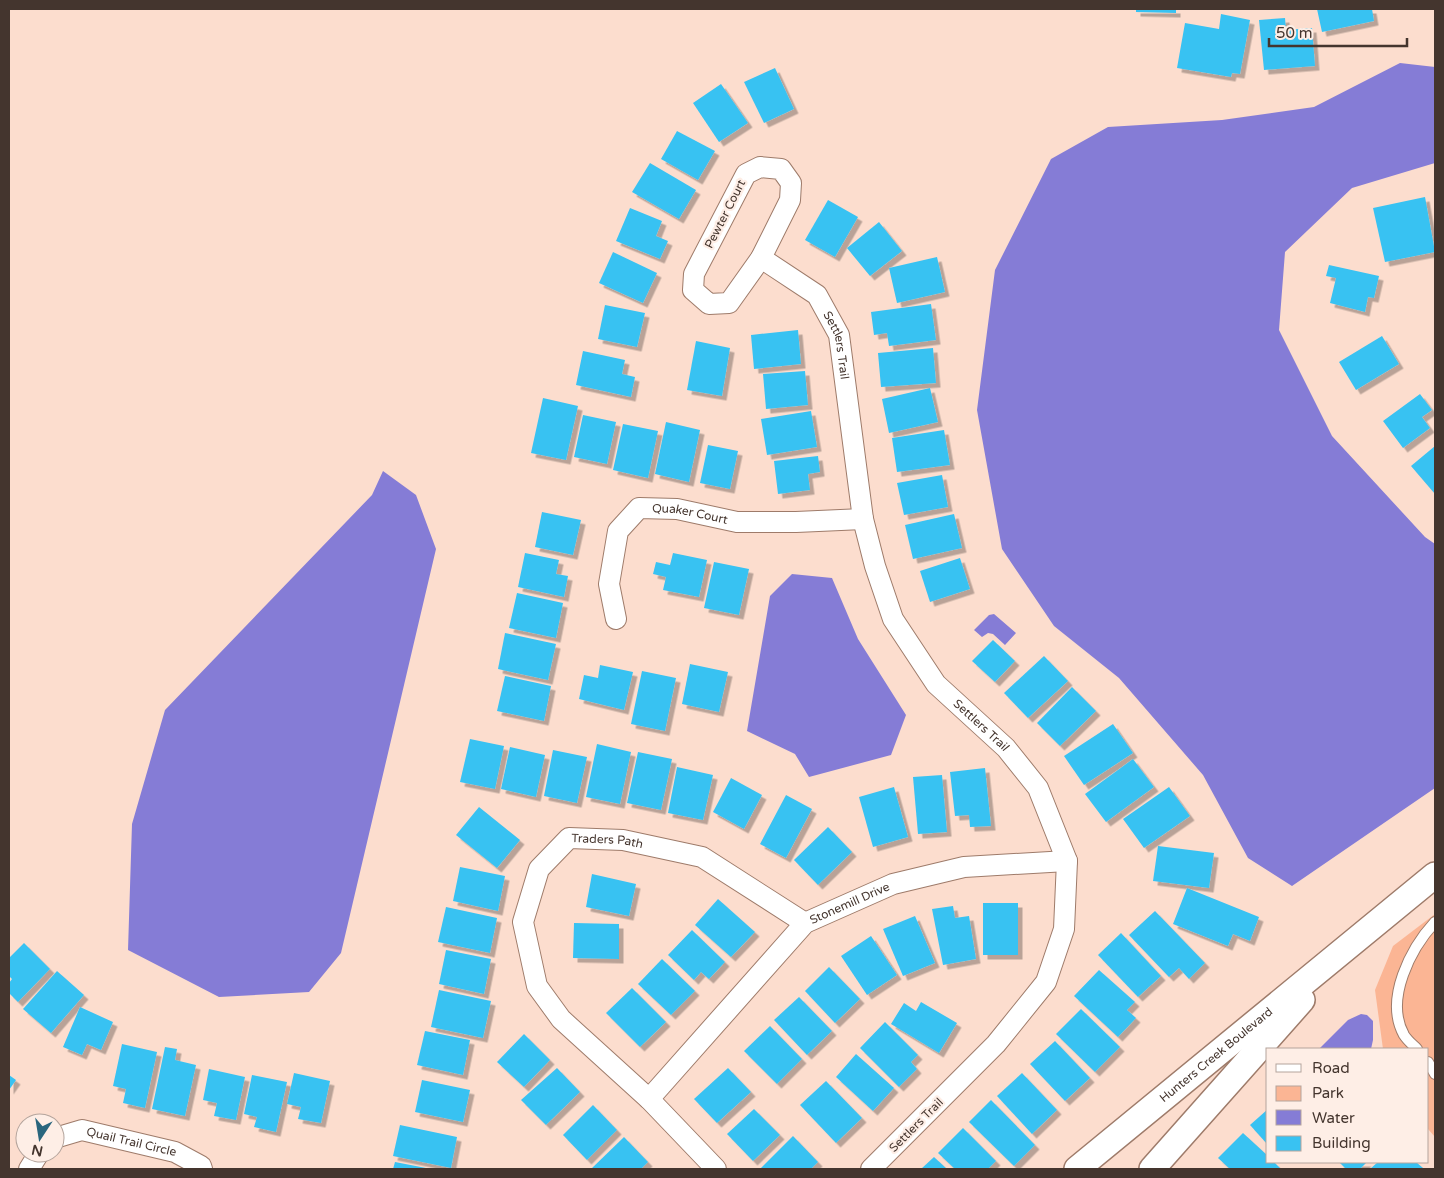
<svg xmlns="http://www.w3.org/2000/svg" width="1444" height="1178" font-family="'Varela Round',sans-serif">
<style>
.green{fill:#fbb594}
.water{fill:#857cd6}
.building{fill:#39c2f2;filter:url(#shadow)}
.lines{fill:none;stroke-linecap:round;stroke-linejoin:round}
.service-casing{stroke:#9e7b6a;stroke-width:12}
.minor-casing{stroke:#9e7b6a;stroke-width:22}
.tertiary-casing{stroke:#9e7b6a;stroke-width:28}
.service{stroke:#fff;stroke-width:10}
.minor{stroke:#fff;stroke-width:20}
.tertiary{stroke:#fff;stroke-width:25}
.labels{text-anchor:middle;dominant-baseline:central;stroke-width:4.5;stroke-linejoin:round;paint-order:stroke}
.street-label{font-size:12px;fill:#44352e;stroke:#feeee6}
</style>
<defs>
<filter id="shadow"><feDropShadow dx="4.5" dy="4.5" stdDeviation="0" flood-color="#0004"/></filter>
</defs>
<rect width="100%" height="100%" fill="#fcddce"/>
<polygon class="green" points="1435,914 1435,1137 1428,1129 1428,1049 1383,1049 1375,990 1393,946"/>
<g class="water">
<polygon points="1400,63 1435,67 1435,163 1352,188 1285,252 1279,330 1332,436 1425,537 1435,544 1435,788 1292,886 1248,858 1203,775 1119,678 1054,626 1002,549 977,410 995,270 1051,159 1108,127 1222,120 1314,107"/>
<polygon points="383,471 416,495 436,549 341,953 309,992 219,997 128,950 132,824 165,710 372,495"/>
<polygon points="792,574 832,578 858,639 906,715 891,755 809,777 795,754 747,731 770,596"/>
<polygon points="994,614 1016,633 1005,645 993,634 988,633 982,637 974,630 989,615"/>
<polygon points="1361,1014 1367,1015 1373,1021 1373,1040 1371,1049 1319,1049 1348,1020"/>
</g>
<g class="building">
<polygon points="1136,9 1176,9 1176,13 1136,12"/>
<polygon points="1317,9 1372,9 1374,21 1322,32"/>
<polygon points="1221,14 1250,20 1240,74 1232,73 1231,77 1177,68 1185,23 1219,29"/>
<polygon points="1285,18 1286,30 1312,28 1315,66 1264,70 1259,20"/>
<polygon points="775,68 794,109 764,123 744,82"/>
<polygon points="721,84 748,123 719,142 693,103"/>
<polygon points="677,131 715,151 698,180 661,159"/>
<polygon points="650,163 696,190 679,219 632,192"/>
<polygon points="1425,197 1435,252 1385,262 1373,208"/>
<polygon points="828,200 858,217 835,257 805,240"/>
<polygon points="630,208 662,221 656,236 668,241 660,259 616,241"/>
<polygon points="879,222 902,251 870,276 847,248"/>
<polygon points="613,252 657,273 643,303 599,283"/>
<polygon points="937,257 945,292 897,303 889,268"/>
<polygon points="1329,265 1379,276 1374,298 1368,297 1365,312 1330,303 1336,278 1326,276"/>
<polygon points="931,304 936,340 889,346 887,333 874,335 871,312"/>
<polygon points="605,305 645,313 637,347 598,339"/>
<polygon points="798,330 801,364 754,369 751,335"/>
<polygon points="1382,336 1399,364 1356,390 1339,362"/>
<polygon points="696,341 730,348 722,396 687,390"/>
<polygon points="933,348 936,383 881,387 878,353"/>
<polygon points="583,351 625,360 622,374 635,377 631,397 576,385"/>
<polygon points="805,371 808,405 766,409 763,374"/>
<polygon points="930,388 938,422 889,433 882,399"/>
<polygon points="1420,394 1432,410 1422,417 1430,428 1403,448 1383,421"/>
<polygon points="543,398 578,406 566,460 531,453"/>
<polygon points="811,411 817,447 767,455 761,419"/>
<polygon points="583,415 616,422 607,464 574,457"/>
<polygon points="666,422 700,430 689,482 655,474"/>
<polygon points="623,424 658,431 648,478 613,470"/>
<polygon points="944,430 950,465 897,472 892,438"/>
<polygon points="708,445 738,451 730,489 700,483"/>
<polygon points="1435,446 1435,494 1411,466"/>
<polygon points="818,456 820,472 808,474 810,490 778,494 774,461"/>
<polygon points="942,475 948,507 904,515 897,483"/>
<polygon points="542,512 581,520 573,555 535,547"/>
<polygon points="954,514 962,548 913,559 905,525"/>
<polygon points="525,553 559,560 556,574 568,576 564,597 518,587"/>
<polygon points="673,553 707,560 699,597 663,590 666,577 653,574 656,562 670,565"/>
<polygon points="960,558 970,589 930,602 920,571"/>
<polygon points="714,562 749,569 739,615 704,608"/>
<polygon points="517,593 563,603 556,638 509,628"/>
<polygon points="505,633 556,644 548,680 498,669"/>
<polygon points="993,640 1015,661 995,682 972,661"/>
<polygon points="1044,656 1068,681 1028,718 1004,693"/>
<polygon points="690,664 728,672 719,712 682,704"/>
<polygon points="600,665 633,672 624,710 579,699 584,675 598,678"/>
<polygon points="642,671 676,678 665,731 631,724"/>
<polygon points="505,676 551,686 544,721 497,711"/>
<polygon points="1072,687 1096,711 1060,746 1037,723"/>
<polygon points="1113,724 1133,753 1084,785 1064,756"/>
<polygon points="470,739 504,746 495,789 460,782"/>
<polygon points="597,744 631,752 620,804 586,797"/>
<polygon points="510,747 545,755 536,797 501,789"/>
<polygon points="553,750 587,757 577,803 544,796"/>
<polygon points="638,752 672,759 661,810 627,803"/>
<polygon points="1133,759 1154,787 1106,822 1085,794"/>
<polygon points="677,767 713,775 703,820 668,813"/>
<polygon points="985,768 991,826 970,827 969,815 955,816 950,772"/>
<polygon points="942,775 947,832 918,834 913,777"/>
<polygon points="731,778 762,795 744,829 713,812"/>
<polygon points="894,787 908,837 873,847 859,797"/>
<polygon points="1169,787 1190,816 1144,848 1123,819"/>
<polygon points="786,795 812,809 786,858 760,844"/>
<polygon points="479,807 520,840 497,868 456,835"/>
<polygon points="828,827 852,852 818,885 794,860"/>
<polygon points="1158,846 1214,853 1209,888 1153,881"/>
<polygon points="460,867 505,876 498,911 453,901"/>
<polygon points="592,874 636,884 629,916 586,907"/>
<polygon points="1187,888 1259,917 1250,941 1233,934 1228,946 1173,924"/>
<polygon points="718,899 755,932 731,957 695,925"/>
<rect x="983" y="903" width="35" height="52"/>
<polygon points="953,906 955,918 969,916 976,959 943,965 932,909"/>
<polygon points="446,907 497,918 490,953 438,942"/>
<polygon points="1155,911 1205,963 1189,979 1179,968 1169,977 1129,935"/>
<polygon points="915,916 935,963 903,976 883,929"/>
<polygon points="574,923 619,924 619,959 573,958"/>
<polygon points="692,930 725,962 709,979 701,972 694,980 668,955"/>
<polygon points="1121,933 1161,976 1138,997 1098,955"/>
<polygon points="871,936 897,975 867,995 841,956"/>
<polygon points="24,943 50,969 18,1002 9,993 9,983 12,979 9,976 9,958"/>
<polygon points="446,950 491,959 484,994 439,984"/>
<polygon points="662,959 695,991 671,1015 638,984"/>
<polygon points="829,967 860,999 835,1023 805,991"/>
<polygon points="1099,970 1135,1002 1127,1010 1136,1018 1118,1037 1074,996"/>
<polygon points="57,971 84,995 51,1033 23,1009"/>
<polygon points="632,988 666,1022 640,1047 606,1013"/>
<polygon points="439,990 491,1001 483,1038 431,1027"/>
<polygon points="799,997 832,1031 807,1055 774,1020"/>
<polygon points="921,1002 957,1023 939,1053 891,1024 904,1003 916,1011"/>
<polygon points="80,1007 113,1022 101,1050 87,1044 82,1055 63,1047"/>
<polygon points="1081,1009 1120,1047 1095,1072 1056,1034"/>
<polygon points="885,1022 918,1055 911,1062 917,1069 899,1087 860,1048"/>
<polygon points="770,1026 802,1059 777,1084 744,1051"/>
<polygon points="425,1031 470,1040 463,1075 417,1065"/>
<polygon points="524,1034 550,1060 524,1087 497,1062"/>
<polygon points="1055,1041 1090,1078 1065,1101 1030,1064"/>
<polygon points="122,1044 157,1052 145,1108 123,1103 126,1089 113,1086"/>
<polygon points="165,1047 177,1049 175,1060 196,1065 185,1116 152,1109"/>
<polygon points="856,1054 894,1088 873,1111 836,1077"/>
<polygon points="557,1068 580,1092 546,1125 521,1100"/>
<polygon points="728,1068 751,1092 717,1123 694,1099"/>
<polygon points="209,1069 245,1077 236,1120 214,1116 217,1103 203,1100"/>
<polygon points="294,1073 330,1081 321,1123 298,1119 301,1107 287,1104"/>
<polygon points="1022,1073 1057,1110 1032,1134 997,1096"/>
<polygon points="9,1075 16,1080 9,1090"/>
<polygon points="252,1075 287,1082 276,1132 254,1127 257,1117 244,1114"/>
<polygon points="422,1080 470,1090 463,1122 415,1112"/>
<polygon points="826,1081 862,1118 836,1143 800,1105"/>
<polygon points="991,1100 1035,1145 1014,1166 969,1122"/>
<polygon points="593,1105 617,1130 587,1160 563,1135"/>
<polygon points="754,1109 780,1135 753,1161 727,1134"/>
<polygon points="1268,1109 1268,1145 1250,1125"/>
<polygon points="400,1125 457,1137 451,1168 393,1156"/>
<polygon points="963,1128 996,1161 988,1169 955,1169 938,1153"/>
<polygon points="1243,1133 1268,1156 1268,1162 1274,1162 1281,1169 1230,1169 1218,1158"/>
<polygon points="793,1136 818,1162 811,1169 760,1169"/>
<polygon points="624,1137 648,1162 641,1169 591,1169"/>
<polygon points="934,1157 947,1169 921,1169"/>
<polygon points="395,1162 426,1168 426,1169 393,1169"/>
<polygon points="1339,1162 1367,1162 1360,1169 1346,1169"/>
<polygon points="1378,1162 1416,1162 1423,1168 1370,1169"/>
</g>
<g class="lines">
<g class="service-casing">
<g id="service">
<path d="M 1417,1049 C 1413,1045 1407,1040 1404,1035 C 1384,999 1411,948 1435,922"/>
<polyline points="1428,1062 1435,1074"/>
</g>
</g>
<g class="minor-casing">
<g id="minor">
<polygon points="760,167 781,169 791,183 790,200 761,258 729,303 709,304 693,290 694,274 746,174"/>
<path id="s1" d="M 761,258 L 817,295 L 839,335 L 863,519 L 875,566 L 893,619 L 936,684 L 1006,748 L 1038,788 L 1067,861 L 1064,929 L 1046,982 L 996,1044 L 871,1169"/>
<path id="s2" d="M 616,619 L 609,584 L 618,531 L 639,508 L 677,509 L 737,522 L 796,522 L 863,519"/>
<path id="s3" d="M 649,1099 L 805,923 L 893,884 L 964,867 L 1067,861"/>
<path id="s4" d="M 55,1138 L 82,1130 L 175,1152 L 201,1166 L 202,1169"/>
<polyline points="29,1169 39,1153"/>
<path id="s5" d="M 716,1169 L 649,1099 L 561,1019 L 537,986 L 523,922 L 539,869 L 569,838 L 623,840 L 702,857 L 805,923"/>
</g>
</g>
<g class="tertiary-casing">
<g id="tertiary">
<path id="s6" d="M 1077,1169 L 1435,875"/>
<polyline points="1152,1169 1302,1000"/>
</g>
</g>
<use href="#service" class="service"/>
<use href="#minor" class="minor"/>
<use href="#tertiary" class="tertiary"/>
</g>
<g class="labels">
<g class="street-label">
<text transform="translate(725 214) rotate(-63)">Pewter Court</text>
<text stroke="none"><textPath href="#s1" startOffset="122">Settlers Trail</textPath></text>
<text stroke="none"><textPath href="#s2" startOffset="172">Quaker Court</textPath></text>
<text stroke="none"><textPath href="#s1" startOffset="542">Settlers Trail</textPath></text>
<text stroke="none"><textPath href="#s5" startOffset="459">Traders Path</textPath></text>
<text stroke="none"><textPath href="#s3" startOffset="284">Stonemill Drive</textPath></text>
<text stroke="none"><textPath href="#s6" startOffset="180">Hunters Creek Boulevard</textPath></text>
<text transform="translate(916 1125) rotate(-45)">Settlers Trail</text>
<text stroke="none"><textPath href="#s4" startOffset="79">Quail Trail Circle</textPath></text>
</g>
</g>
<rect width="1444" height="1178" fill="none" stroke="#44352e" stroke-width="20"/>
<rect x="1266" y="1048" width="162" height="115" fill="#feeee6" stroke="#b4a49c"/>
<rect x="1276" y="1064" width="25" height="8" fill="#ffffff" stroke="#b4a49c"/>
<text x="1312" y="1073" font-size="15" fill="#44352e">Road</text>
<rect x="1276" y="1086" width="25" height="15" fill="#fbb594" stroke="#b4a49c"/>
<text x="1312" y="1098" font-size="15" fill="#44352e">Park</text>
<rect x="1276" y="1110" width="25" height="15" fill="#857cd6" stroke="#b4a49c"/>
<text x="1312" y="1123" font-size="15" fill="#44352e">Water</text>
<rect x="1276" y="1136" width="25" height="15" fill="#39c2f2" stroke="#b4a49c"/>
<text x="1312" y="1148" font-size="15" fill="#44352e">Building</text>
<g transform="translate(40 1138) rotate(192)"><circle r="24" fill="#feeee6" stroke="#b4a49c"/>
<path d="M0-4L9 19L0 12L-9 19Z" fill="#2a667e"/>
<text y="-8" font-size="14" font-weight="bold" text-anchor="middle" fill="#44352e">N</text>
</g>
<path d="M1269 38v8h138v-8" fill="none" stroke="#44352e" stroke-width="2.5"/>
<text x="1276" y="38" font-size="15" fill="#44352e" stroke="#feeee6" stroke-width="4" paint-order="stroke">50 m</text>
</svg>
